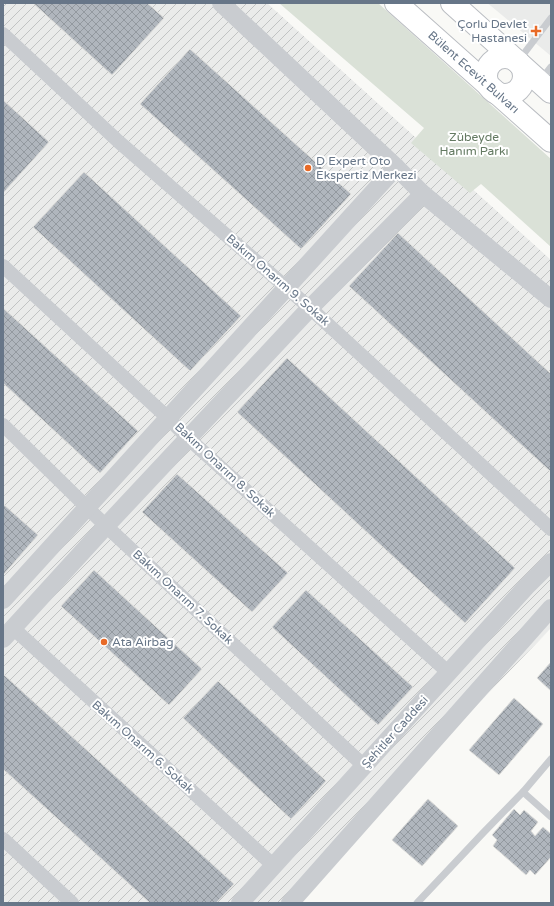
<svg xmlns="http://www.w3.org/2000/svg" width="554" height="906" font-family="'Varela Round',sans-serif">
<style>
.built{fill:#eaebea}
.industrial{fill:url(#industrial-furrows)}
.park{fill:#dae1d7}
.building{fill:url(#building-cross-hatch);stroke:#dbdbd9}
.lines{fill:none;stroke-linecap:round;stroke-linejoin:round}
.primary-casing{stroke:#babdc2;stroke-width:24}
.service{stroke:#c9ccd0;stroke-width:7}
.minor{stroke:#c9ccd0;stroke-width:14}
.tertiary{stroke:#c9ccd0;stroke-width:18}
.primary{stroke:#fff;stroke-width:22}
.poi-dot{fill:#e86a27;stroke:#fff;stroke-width:1.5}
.labels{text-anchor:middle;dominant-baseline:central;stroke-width:4;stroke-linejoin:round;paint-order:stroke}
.poi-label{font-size:12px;fill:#677688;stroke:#fff;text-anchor:start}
.street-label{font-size:12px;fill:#677688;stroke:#fff}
.park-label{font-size:12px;fill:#647a62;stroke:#fff}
</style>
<defs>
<pattern id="industrial-furrows" width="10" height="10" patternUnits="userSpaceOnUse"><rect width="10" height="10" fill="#eaebea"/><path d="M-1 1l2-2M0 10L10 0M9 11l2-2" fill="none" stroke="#c1c3c3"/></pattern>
<pattern id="building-cross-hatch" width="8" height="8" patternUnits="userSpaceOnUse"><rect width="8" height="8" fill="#b0b6bd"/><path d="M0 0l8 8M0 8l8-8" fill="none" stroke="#93999f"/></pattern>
</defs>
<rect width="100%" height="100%" fill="#f9f9f6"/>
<polygon class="built" points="487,3 551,3 551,56 491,6"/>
<polygon class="industrial" points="3,3 267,3 551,260 551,628 287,903 3,903"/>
<polygon class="park" points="279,3 378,3 551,159 551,247 481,184 470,193 411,143 424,128"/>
<g class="building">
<polygon points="33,3 147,3 164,18 112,75"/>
<polygon points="190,49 351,194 301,249 140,104"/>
<polygon points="3,100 49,142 3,193"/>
<polygon points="84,172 241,316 190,371 33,227"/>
<polygon points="398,233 551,374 551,472 349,286"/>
<polygon points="3,308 138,431 100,473 3,383"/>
<polygon points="287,358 515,568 465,623 237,412"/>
<polygon points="177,474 288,573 252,612 142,512"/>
<polygon points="3,504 38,535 3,575"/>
<polygon points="94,570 202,669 169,705 61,606"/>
<polygon points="306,590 413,687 378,725 272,627"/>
<polygon points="551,662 551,691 537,678"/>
<polygon points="3,674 234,884 216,903 150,903 3,769"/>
<polygon points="218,681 326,781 291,819 183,718"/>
<polygon points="514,698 543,724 499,775 469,750"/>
<polygon points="428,799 458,826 422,866 392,840"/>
<polygon points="514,809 520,815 524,810 538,822 531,831 535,836 543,827 551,834 551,857 535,875 530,870 526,875 493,846 497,840 492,835"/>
</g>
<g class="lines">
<g class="primary-casing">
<g id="primary">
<path id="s1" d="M 396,3 L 551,141"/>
<polyline points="452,3 551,92"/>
<circle cx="505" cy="76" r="19"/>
</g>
</g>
<g class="service">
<polyline points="519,60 551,18"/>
<polyline points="541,80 551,67"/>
<polyline points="523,792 551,817"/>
<polyline points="417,903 483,833 523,792 551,759"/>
</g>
<g class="minor">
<polyline points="3,34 119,142 310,308 551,529"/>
<polyline points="3,266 168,418 189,439 449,673"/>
<polyline points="3,425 106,526 364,766"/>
<polyline points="13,628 274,866"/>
<polyline points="3,839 72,903"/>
</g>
<g class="tertiary">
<polyline points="221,3 396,167 423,194 551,299"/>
<polyline points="3,600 396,167"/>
<polyline points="3,639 106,526 310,308 423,194"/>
<polyline points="240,903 526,587 551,562"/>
<polyline points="290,903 551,608"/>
</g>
<use href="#primary" class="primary"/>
</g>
<g class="poi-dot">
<path d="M534 25h4v4h4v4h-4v4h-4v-4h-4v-4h4z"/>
<circle cx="308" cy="168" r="4"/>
<circle cx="104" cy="642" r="4"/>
</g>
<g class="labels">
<g class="poi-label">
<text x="527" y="24" text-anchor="end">Çorlu Devlet<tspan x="527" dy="14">Hastanesi</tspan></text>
<text x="316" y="161">D Expert Oto<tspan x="316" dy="14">Ekspertiz Merkezi</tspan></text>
<text x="112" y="642">Ata Airbag</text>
</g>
<g class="street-label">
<text stroke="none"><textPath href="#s1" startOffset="104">Bülent Ecevit Bulvarı</textPath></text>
<text transform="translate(278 280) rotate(41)">Bakım Onarım 9. Sokak</text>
<text transform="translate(225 470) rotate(43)">Bakım Onarım 8. Sokak</text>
<text transform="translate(183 597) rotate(43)">Bakım Onarım 7. Sokak</text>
<text transform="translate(395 732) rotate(-48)">Şehitler Caddesi</text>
<text transform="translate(143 747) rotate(42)">Bakım Onarım 6. Sokak</text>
</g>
<g class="park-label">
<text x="474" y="137">Zübeyde<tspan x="474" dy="14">Hanım Parkı</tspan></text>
</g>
</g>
<rect width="554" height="906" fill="none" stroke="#677688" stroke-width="8"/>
</svg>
